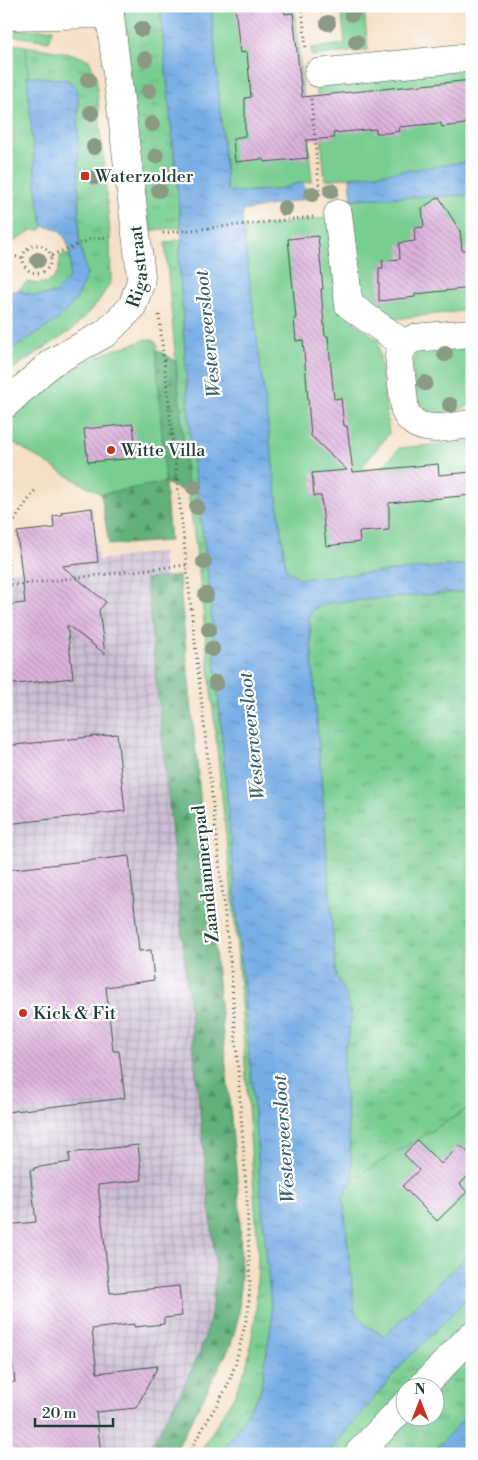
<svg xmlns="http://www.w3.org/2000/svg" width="478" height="1460" font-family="'Libre Bodoni',serif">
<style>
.industrial{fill:url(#industrial-grid)}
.grass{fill:url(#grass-tufts);stroke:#4c8562}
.forest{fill:url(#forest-firs);stroke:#407657}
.green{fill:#78cd90;stroke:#4c8562}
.water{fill:url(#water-ripples);stroke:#4b758c}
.building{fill:url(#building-back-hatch)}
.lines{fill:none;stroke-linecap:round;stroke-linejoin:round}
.minor-casing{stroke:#3f554a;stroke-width:29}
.path{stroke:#3f554a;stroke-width:3;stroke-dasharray:1 4;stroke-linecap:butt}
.minor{stroke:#fff;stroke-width:28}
.tree{fill:#8b9a82}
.poi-dot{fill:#c8321e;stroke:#fff;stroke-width:2}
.labels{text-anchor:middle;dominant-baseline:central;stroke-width:4.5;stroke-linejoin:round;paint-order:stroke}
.poi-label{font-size:18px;fill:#1f3d34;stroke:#fff;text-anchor:start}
.street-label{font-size:18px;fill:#1f3d34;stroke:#fff}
.water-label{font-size:19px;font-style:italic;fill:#395f69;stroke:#fff}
</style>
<defs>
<pattern id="industrial-grid" width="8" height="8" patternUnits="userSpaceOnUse" patternTransform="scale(1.25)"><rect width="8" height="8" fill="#ccbed4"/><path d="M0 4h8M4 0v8" fill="none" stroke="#a59cad"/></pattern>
<pattern id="grass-tufts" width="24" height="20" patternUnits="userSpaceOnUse" patternTransform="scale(1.25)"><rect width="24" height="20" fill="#78cd90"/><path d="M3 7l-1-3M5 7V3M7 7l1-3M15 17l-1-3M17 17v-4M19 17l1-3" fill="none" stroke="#62a876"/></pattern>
<pattern id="forest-firs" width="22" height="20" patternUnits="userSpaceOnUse" patternTransform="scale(1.25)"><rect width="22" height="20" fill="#62b07a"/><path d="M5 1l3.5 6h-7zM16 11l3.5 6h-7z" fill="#509065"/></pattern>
<pattern id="water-ripples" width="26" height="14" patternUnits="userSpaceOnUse" patternTransform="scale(1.25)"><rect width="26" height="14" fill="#77ade5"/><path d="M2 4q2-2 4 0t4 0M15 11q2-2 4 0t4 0" fill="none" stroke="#618eba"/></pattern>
<pattern id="building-back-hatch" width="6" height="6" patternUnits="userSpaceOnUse" patternTransform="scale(1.25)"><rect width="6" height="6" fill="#ddb2dd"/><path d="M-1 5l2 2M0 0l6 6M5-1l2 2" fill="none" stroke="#b392b4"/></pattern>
</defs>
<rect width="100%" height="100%" fill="#fff"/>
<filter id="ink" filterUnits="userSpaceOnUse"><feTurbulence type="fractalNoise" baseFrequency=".02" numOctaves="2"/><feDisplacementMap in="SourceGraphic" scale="10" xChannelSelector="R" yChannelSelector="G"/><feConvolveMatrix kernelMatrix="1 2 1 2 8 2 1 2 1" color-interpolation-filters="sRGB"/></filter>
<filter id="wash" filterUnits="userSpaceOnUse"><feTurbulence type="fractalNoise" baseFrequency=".0096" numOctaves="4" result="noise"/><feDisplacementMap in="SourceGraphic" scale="20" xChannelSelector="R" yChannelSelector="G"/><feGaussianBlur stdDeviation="1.12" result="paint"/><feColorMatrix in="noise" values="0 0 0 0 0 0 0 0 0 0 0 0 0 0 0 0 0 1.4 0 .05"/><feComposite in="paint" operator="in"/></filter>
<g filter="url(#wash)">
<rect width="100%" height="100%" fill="#f5e0c6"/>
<polygon class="industrial" points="162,552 237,1312 161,1454 6,1454 6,572"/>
<g class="grass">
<polygon points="122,6 160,6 181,227 146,231"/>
<polygon points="26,46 73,54 89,60 96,76 110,235 111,282 98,302 71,331 9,371 6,375 6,353 11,350 87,274 79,241 78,95 75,86 67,80 27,76"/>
<polygon points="182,239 179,258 191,448 207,565 272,1319 260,1393 221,1454 199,1454 234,1396 247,1365 256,1313 258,1250 236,934 198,562 188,493 165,243"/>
<path d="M 69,253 L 71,260 L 69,279 L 54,294 L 36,296 L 18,290 L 27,282 C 50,287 60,279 60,256 Z"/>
<polygon points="472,591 472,1106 353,1179 343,1070 345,1047 349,1033 344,991 336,976 309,616 314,608 328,603"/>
<polygon points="472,1294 472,1320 409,1387 406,1388 405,1391 347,1454 327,1454 406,1360"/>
<polygon points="472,1353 472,1420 441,1454 376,1454 410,1418 436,1418 436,1391"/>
</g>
<g class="forest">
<polygon points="156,349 176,361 188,493 165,483 170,541 109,545 101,494 165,482"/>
<path d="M 179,576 L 240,1211 L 241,1274 L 239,1315 L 231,1345 L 174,1454 L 145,1454 C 167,1417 190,1380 204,1340 C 212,1318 213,1294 216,1271 L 146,579 Z"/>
</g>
<g class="green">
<polygon points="211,6 294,6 312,181 276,190 235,192 230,192 227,189"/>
<polygon points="392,6 364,9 368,50 312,56 311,48 345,44 341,7"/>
<polygon points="6,28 17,30 53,29 49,41 6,35"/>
<polygon points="6,43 26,46 37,195 43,226 41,230 32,230 6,247"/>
<polygon points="472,69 472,161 430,168 325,180 316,84"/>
<polygon points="472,195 472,310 385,320 355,297 343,200 352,199"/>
<polygon points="332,217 341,311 378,340 389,434 362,467 374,477 399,448 472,441 472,564 300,579 286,569 243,229"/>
<path d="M 147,339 L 153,340 L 158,346 L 156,349 L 165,482 L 101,494 L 66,475 L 11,441 L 6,448 L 6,427 C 31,394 75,365 113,350 C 125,346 136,344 147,339 Z"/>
<polygon points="472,346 472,404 460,410 435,414 424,409 416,399 412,368 415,356 422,347"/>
<polygon points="472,1106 472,1251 384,1336 367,1326 355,1313 343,1197 353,1179"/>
</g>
<g class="water">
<polygon points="160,6 211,6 227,189 230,192 235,192 276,190 302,182 305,189 305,199 243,211 242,219 286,569 300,579 472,564 472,591 328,603 314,608 309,616 336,976 344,991 351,1013 349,1033 345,1047 343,1070 353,1179 343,1197 355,1313 367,1326 384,1336 472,1251 472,1294 406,1360 327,1454 221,1454 260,1393 272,1319 207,565 191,448 179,258 182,239"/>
<path d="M 27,76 L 67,80 L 75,86 L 78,95 L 79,241 L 87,274 L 76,300 L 59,319 L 6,353 L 6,293 L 18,290 L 36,296 L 54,294 L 69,279 C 71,262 73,242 58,230 C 54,227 47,227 43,226 L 37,195 Z"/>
<polygon points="472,161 472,195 352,199 350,178"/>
<polygon points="472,1410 472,1436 455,1454 431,1454"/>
</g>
<g id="blocks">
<g class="building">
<polygon points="235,6 284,6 285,14 293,13 302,97 472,80 472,119 465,120 465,124 442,127 441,123 399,127 400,131 388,133 376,133 376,129 333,133 334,138 306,140 308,158 264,162 263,159 235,162 233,138 245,136 245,98 251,97 247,52 240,53"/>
<polygon points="439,197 460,231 462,250 472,249 472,288 415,294 415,297 379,301 379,268 383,268 382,261 400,259 399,243 415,241 414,228 424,227 422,208"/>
<polygon points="318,236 323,289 321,289 325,336 328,336 334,399 341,398 344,426 347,426 353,472 438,464 439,475 472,472 472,495 389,503 389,530 359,532 360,542 326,546 321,496 314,496 312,473 347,470 311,436 303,340 296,341 294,319 296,318 288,239"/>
<polygon points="133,424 137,458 88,462 84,429"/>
<polygon points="92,508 98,562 62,566 106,602 99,610 105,654 67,625 73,678 6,685 6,605 25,603 17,532 54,528 53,516 62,515 61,512"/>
<polygon points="117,734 125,811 6,824 6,746"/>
<polygon points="129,856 139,951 151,950 154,980 106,987 113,1051 119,1051 125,1098 6,1112 6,870"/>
<polygon points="417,1140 441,1164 460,1145 472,1156 472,1172 460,1184 467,1192 437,1221 402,1186 419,1170 404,1154"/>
<polygon points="138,1145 142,1180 98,1185 110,1293 179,1286 182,1316 164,1318 164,1324 134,1327 134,1324 92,1329 97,1373 158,1366 136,1408 96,1412 101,1454 6,1454 6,1383 15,1382 6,1305 6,1225 36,1222 30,1170 34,1170 34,1168 70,1162 69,1153"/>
</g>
</g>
</g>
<g filter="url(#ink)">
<use href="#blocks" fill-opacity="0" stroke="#3f554a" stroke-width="1"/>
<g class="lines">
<g class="minor-casing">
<g id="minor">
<polyline points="6,16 110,14"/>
<polyline points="318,73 472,57"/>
<polyline points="338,214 349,305 404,344"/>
<path d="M 472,333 L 415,338 L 404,344 L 399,356 L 405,411 C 417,437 449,426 472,424"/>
<path id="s1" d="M 6,404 L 51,363 L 106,333 L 132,307 L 140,284 L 141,276 L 109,6"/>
<polyline points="421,1388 472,1335"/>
<polyline points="358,1454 406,1404"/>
</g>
</g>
<g class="path">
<polyline points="302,6 306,50"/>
<polyline points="311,99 320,195"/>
<polyline points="163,233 313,217"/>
<circle cx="37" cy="259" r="14"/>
<polyline points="6,255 23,258"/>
<polyline points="52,255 94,238 109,237"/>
<polyline points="159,315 231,970 247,1200 250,1285 248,1312 236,1362 227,1387 188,1454"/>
<polyline points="6,533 35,490"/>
<polyline points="6,544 11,586"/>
<polyline points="6,586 186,565"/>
</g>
<use href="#minor" class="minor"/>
</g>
<g class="tree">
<circle cx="352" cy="14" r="8"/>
<circle cx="328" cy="23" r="8"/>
<circle cx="142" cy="29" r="8"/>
<circle cx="356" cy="42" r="8"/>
<circle cx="145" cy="59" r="8"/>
<circle cx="88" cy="80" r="8"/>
<circle cx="149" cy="91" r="8"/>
<circle cx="91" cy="113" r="8"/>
<circle cx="152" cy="124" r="8"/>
<circle cx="94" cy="147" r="8"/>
<circle cx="156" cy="156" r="8"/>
<circle cx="96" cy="177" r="8"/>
<circle cx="159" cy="190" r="8"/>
<circle cx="331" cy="191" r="8"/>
<circle cx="312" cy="194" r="8"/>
<circle cx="285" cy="208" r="8"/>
<circle cx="38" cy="260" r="8"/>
<circle cx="445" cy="354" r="8"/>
<circle cx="425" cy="383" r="8"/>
<circle cx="450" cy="405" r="8"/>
<circle cx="194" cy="487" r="8"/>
<circle cx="197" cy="507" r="8"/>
<circle cx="204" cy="562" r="8"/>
<circle cx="206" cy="595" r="8"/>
<circle cx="209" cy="629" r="8"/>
<circle cx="212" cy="649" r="8"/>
<circle cx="216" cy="683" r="8"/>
</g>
</g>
<g class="poi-dot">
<rect x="80" y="171" width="10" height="10" rx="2.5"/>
<circle cx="111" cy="450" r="5"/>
<circle cx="23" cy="1013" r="5"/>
</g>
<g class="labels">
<g class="poi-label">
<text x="95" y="176">Waterzolder</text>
<text x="121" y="450">Witte Villa</text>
<text x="33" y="1013">Kick &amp; Fit</text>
</g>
<g class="street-label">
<text stroke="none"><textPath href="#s1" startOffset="202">Rigastraat</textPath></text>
<text transform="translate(206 874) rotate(-96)">Zaandammerpad</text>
</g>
<g class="water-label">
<text transform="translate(208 334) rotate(-96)">Westerveersloot</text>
<text transform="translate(252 736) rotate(-96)">Westerveersloot</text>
<text transform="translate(284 1139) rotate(-94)">Westerveersloot</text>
</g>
</g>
<rect width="478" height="1460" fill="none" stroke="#fff" stroke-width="25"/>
<g transform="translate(420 1402)"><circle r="24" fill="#ffffff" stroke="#a5b1ae"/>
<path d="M0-4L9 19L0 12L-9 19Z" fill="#c8321e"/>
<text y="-8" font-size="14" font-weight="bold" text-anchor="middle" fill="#1f3d34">N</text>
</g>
<path d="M35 1418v8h78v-8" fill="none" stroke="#1f3d34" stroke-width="2.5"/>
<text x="42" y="1418" font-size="15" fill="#1f3d34" stroke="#ffffff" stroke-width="4" paint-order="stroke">20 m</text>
</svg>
